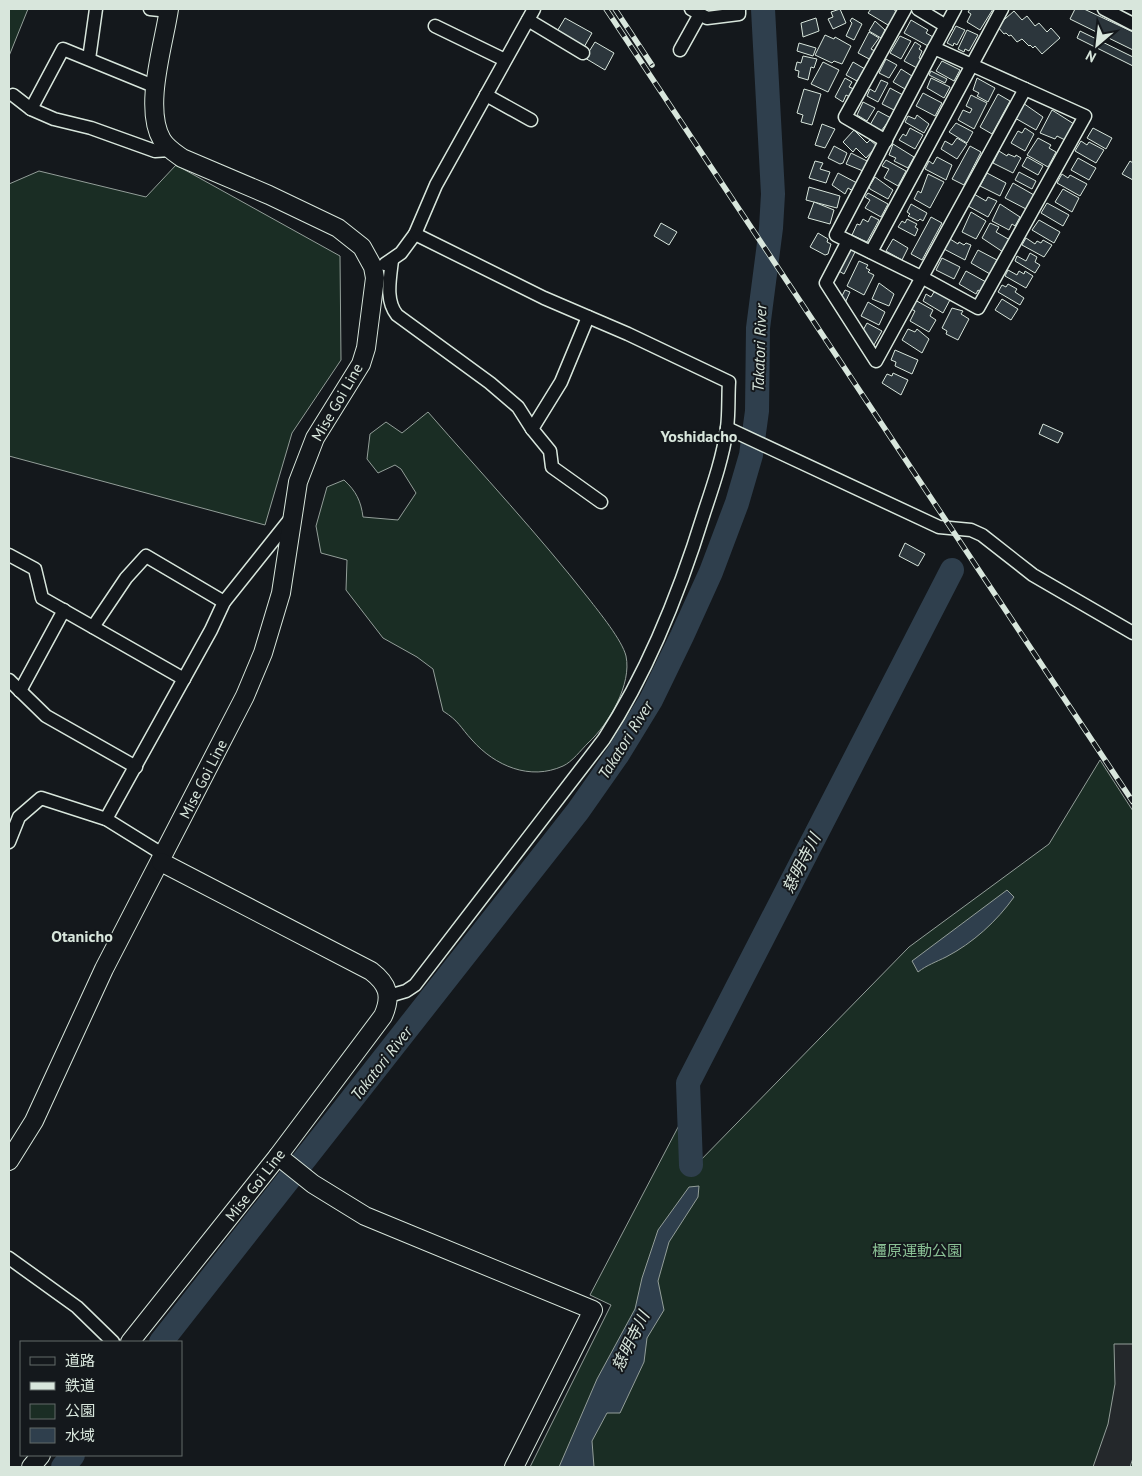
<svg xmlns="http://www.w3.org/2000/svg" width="1142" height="1476" font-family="'PT Sans','Noto Sans JP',sans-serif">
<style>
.green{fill:#1a2d24;stroke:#939e99}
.parking{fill:#24282b;stroke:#939e99}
.water{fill:#2f3f4d;stroke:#939e99}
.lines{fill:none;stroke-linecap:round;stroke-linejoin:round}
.river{stroke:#2f3f4d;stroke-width:24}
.building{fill:#2c363c;stroke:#d8e6dc}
.street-casing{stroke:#d8e6dc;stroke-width:15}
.secondary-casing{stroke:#d8e6dc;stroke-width:20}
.street{stroke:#14181c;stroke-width:12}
.secondary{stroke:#14181c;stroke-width:18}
.rail-casing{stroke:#d8e6dc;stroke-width:5.5}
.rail{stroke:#14181c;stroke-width:4;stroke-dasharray:11;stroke-linecap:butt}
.labels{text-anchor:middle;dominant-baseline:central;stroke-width:4;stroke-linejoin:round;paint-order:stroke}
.street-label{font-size:15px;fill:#d8e6dc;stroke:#14181c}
.park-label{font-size:15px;fill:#8ac095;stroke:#14181c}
.water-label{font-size:16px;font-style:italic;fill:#d8e6dc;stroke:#14181c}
.neighbourhood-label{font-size:16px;font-weight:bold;fill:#d8e6dc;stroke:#14181c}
</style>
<rect width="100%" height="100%" fill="#14181c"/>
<g class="green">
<polygon points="9,9 28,9 9,56"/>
<polygon points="176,165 340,256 341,360 292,433 265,525 9,456 9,184 39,171 146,197"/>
<path d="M 428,412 C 482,474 538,534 589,599 C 599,612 622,640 626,656 C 632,684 609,724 588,743 C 581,750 572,762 563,766 C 530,781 495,766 472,740 C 460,727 459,721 443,711 L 433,669 L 417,657 L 383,638 L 346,590 L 347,560 L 321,553 L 316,526 L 327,487 L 344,480 C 356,491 361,501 363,517 L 398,520 L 416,493 L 401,469 L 395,465 L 378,473 L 367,459 L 370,434 L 386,422 L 402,433 Z"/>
<polygon points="1100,760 1133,811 1133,1467 530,1467 611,1305 590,1295 686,1112 686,1172 694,1167 909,947 1049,844"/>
</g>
<polygon class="parking" points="1114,1344 1133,1344 1133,1458 1130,1467 1093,1467 1108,1424 1115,1384"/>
<g class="water">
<path d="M 1007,890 L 1014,897 C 997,921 973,943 946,957 C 936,962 927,965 918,972 L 912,961 Z"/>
<polygon points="699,1186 698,1197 669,1242 658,1281 664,1310 647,1338 644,1362 620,1413 607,1413 592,1441 594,1467 559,1467 597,1379 635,1309 642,1278 658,1230 689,1187"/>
</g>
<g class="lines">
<g class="river">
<polyline points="691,1165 688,1083 952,570"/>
<polyline points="161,1342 578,811 618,754 651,700 682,636 711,572 737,503 751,455 757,411 758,328 771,228 773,194 763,9"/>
<polyline points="63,1467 73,1455"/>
</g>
</g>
<g class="building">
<polygon points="840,9 846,23 833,29 828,19 833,17 831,12"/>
<polygon points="871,9 893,9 897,12 888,25 868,13"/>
<polygon points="970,9 993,9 980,30 967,22 971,14 968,12"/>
<polygon points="1075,9 1084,9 1133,32 1133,50 1070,19"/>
<polygon points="1014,11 1022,20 1027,16 1035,26 1039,23 1047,32 1051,28 1060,38 1042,54 1035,46 1033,48 1030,45 1029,46 1022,39 1017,42 1011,35 1009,36 1006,33 1004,34 997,26"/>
<polygon points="565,18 592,33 583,49 556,33"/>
<polygon points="816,18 819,31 803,37 801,23"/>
<polygon points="852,18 862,24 854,40 846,36 852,23 850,21"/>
<polygon points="911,20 928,30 926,33 933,37 928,46 904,33"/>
<polygon points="875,21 885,30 881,38 869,31"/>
<polygon points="956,26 965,30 957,45 954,43 953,46 947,43"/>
<polygon points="967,30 978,35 969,51 965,49 964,52 958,49"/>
<polygon points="1080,31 1133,57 1133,66 1077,38"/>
<polygon points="869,32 879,38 871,49 875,51 871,60 858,53"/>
<polygon points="825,35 834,39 835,37 851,46 842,64 834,61 832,63 815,55"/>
<polygon points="900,36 911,41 901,59 890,53"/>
<polygon points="595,42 614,53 605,70 585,58"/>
<polygon points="915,42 921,46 919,49 922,51 919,58 922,60 917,68 904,61"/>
<polygon points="799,43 816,48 813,56 797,51"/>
<polygon points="803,56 817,59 814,68 811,67 808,80 798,77 799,71 795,70 797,62 801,63"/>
<polygon points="886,59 897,65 889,78 879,73"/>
<polygon points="942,61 960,70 954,81 936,71"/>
<polygon points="823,62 839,70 828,92 811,84"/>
<polygon points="853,62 865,69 857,81 846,75"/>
<polygon points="901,69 912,76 905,89 893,82"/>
<polygon points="931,71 947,79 945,83 929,75"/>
<polygon points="845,78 852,82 849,87 854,89 850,97 846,95 843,102 835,97"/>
<polygon points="931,78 950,87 944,98 927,88"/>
<polygon points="977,78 995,88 988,102 977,96 979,93 973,90"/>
<polygon points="881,80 888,83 878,102 867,96 870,89 875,92"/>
<polygon points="890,88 903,95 894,110 882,104"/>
<polygon points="804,89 821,94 812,125 801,122 803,115 797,113"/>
<polygon points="923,93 942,103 935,116 916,106"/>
<polygon points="998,94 1010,101 992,134 980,127"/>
<polygon points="971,95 987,103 974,129 958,120 963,110 970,113 972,109 966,106"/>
<polygon points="863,102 875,108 867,121 857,115"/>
<polygon points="1023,103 1043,117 1036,130 1015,118"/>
<polygon points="1052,110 1074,124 1065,140 1057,136 1055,139 1040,133"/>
<polygon points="878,111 891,118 881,131 870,125"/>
<polygon points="917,115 929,124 924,133 905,122 908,116 915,119"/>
<polygon points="956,123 973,132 967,143 949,132"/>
<polygon points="822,124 835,129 825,148 815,145"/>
<polygon points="910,128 923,135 915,149 899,140 903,134 906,136"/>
<polygon points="1025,128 1034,134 1025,151 1011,143 1018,131 1022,133"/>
<polygon points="1093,128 1112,138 1106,149 1087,138"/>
<polygon points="854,130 867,143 870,140 877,146 866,158 856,148 853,152 843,142"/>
<polygon points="957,138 967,144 957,159 941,149 945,141 952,145"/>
<polygon points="1038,138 1051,145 1049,148 1056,152 1048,167 1027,155"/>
<polygon points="1081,141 1087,145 1089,142 1104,150 1096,163 1075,151"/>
<polygon points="893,144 914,157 908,168 894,161 896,158 889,155"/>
<polygon points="834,146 847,153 843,163 840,164 828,158"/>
<polygon points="970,146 981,152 964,185 952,179"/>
<polygon points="999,151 1007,156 1008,154 1015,157 1016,155 1021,158 1013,173 993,163"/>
<polygon points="851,153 867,161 863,171 846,164"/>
<polygon points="937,157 952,165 946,180 925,169 929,161 933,164"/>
<polygon points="1027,157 1043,166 1038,175 1022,166"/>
<polygon points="1078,158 1096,168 1089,180 1071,170"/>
<polygon points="886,160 906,171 898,186 884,178 889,169 882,166"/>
<polygon points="815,161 823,163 820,169 830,172 826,183 809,178"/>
<polygon points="1130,161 1133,163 1133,180 1122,174"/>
<polygon points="1019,172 1036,181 1032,189 1015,180"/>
<polygon points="838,173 857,183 853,191 848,188 845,194 832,185"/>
<polygon points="987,173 1006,183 1000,196 980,186"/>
<polygon points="928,174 944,182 930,208 914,199 918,191 921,193"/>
<polygon points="1062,174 1068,178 1070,175 1087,184 1080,196 1057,183"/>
<polygon points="875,177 893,190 888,199 870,189 869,187"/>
<polygon points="1013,183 1034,195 1026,209 1005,198"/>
<polygon points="809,187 840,196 837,208 806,200"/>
<polygon points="1063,189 1079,198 1072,212 1055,202"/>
<polygon points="868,193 888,204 881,217 865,208 870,200 865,197"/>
<polygon points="974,194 986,201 988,197 997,201 988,217 968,206"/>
<polygon points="814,202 834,210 830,224 808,218"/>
<polygon points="1047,203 1069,215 1063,226 1041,213"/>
<polygon points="911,204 927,213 923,221 920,219 918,221 908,216 910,214 907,212"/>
<polygon points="1000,204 1020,217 1015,226 1012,224 1009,230 992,221"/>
<polygon points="971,212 986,221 976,239 962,232"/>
<polygon points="871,216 879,220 867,242 852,235 857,224 860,225 863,219 868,222"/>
<polygon points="931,217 942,223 922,260 911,254"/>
<polygon points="907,219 917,224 915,227 918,229 915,236 898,227 902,221 905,223"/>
<polygon points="1039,220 1060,232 1054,243 1032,230"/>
<polygon points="661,223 677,232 669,245 654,236"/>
<polygon points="990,223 999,227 996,232 1010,240 1003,252 982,238"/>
<polygon points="818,233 828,239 827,242 831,244 828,254 825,255 810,247"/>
<polygon points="1026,238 1035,244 1037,241 1041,243 1043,240 1052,245 1044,257 1022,245"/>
<polygon points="893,239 908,248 902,260 886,251"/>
<polygon points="950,239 958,244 959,242 964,245 966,243 971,245 965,260 944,249"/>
<polygon points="848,248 855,252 844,274 837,270"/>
<polygon points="978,250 997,260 990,274 971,263"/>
<polygon points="1030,253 1037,257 1035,262 1040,265 1035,273 1015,261 1017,256 1026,261"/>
<polygon points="942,258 960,267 954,279 936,270"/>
<polygon points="859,261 868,265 866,268 870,270 868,272 874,275 864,295 847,286"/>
<polygon points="1008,270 1017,275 1019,271 1024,274 1025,271 1033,276 1026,288 1005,276"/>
<polygon points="966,271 986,282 981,292 978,290 976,294 959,284"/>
<polygon points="879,283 894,294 889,306 872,299"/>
<polygon points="1008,284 1017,289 1015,292 1024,298 1020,305 998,292 1002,285 1006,287"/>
<polygon points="845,290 850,292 845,303 840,300"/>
<polygon points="938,291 951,298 943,313 923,301 926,294 931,297 934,292 937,293"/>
<polygon points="1002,299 1018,309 1011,320 995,310"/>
<polygon points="915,300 933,310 930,316 936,320 929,332 910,321 915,311 911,309"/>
<polygon points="868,302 885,312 879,325 861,316"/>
<polygon points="952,308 963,311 961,314 969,319 958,340 946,334 947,331 942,328"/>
<polygon points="867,323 882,331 874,345 861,334"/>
<polygon points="908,329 915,332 917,329 929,339 922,353 902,340"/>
<polygon points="895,350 918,360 912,374 895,366 896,362 891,360"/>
<polygon points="893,373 908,380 901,395 882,383 887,374 892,376"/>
<polygon points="1043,424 1063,433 1058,443 1039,434"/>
<polygon points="905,543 925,554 918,566 899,556"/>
</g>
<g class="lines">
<g class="street-casing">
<g id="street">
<polyline points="150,9 169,11"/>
<polyline points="691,9 707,18 739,14 739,9"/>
<polyline points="918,9 946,26"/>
<polyline points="1104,9 1133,24"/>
<polyline points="528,20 583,53"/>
<polyline points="435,26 505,60"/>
<polygon points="934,48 1085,116 978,308 923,278 836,235"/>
<polyline points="934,48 955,9"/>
<polyline points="680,50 700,14"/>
<polyline points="89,59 96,9"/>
<polyline points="13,95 31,109 54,119 91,128 155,151 170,150"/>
<polyline points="486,95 531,120"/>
<polyline points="31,109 63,49 156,87"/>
<polyline points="886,141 845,117 905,9"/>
<polyline points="848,241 826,283 876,361 1025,89"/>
<polyline points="871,252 1002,9"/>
<path d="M 392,260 C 390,279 385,300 397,315 L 490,383 L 518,407 L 532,429 L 550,451 L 552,467 L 601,502"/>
<polyline points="385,264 401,253 415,234 436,185 534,9"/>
<polyline points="727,428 939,527 971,530 982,535 1033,575 1133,633"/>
<polyline points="532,429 561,382 588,317"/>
<polyline points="9,555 35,569 42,598 184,679"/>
<polyline points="93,627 126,578 146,556 224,602"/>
<polyline points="9,680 46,716 136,767"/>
<polyline points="20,691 64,610"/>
<polyline points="106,819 211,630 224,602 291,518"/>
<polyline points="9,842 19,817 41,798 106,819 164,855"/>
<path d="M 389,996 L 406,991 L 415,985 L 604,739 C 649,670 680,591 704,513 C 713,486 723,457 727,428 C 729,413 728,397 729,382 L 628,334 L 544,298 L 415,234"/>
<polyline points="9,1258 77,1307 113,1342"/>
</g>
</g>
<g class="secondary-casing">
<g id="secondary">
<polyline points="278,1156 313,1184 365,1216 593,1310 514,1467"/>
<path d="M 9,1161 L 34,1121 L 104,969 L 245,696 L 263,653 L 281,593 L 298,482 L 315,438 L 361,364 L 366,348 L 375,278 L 373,267 L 362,247 L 338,228 L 269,195 L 182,158 C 175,153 167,148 162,140 C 143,108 164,44 169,9"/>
<path d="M 130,1342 L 278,1156 L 383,1016 C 392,996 388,984 371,971 L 161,862"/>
<polyline points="31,1467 41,1455"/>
</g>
</g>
<use href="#street" class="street"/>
<use href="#secondary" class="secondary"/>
<g class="rail-casing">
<g id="rail">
<polyline points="606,9 1133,802"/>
<polyline points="615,9 652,65"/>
</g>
</g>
<use href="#rail" class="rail"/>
</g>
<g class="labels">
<g class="street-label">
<text transform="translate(337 402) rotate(-60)">Mise Goi Line</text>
<text transform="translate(203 779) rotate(-63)">Mise Goi Line</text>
<text transform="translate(255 1185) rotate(-52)">Mise Goi Line</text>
</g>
<g class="park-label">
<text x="917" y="1250">橿原運動公園</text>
</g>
<g class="water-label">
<text transform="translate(759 348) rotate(-88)">Takatori River</text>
<text transform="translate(625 740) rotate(-58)">Takatori River</text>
<text transform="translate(801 863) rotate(-63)">慈明寺川</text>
<text transform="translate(381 1063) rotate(-52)">Takatori River</text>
<text transform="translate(630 1341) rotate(-64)">慈明寺川</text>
</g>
<g class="neighbourhood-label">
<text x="699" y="436">Yoshidacho</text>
<text x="82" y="936">Otanicho</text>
</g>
</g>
<rect width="1142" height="1476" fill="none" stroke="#d8e6dc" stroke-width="20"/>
<rect x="20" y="1341" width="162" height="115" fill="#14181c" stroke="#626a69"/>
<rect x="30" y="1357" width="25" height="8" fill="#14181c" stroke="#626a69"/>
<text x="65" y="1366" font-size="15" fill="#d8e6dc">道路</text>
<rect x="30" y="1382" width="25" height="8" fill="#d8e6dc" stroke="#626a69"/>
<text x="65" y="1391" font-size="15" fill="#d8e6dc">鉄道</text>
<rect x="30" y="1404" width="25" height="15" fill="#1a2d24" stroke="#626a69"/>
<text x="65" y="1416" font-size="15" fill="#d8e6dc">公園</text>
<rect x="30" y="1428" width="25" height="15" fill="#2f3f4d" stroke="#626a69"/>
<text x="65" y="1441" font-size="15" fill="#d8e6dc">水域</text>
<g transform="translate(1097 45) rotate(208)" stroke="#14181c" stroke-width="4" paint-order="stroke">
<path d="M0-4L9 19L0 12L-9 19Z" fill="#d8e6dc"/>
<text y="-8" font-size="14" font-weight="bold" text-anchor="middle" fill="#d8e6dc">N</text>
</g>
</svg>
